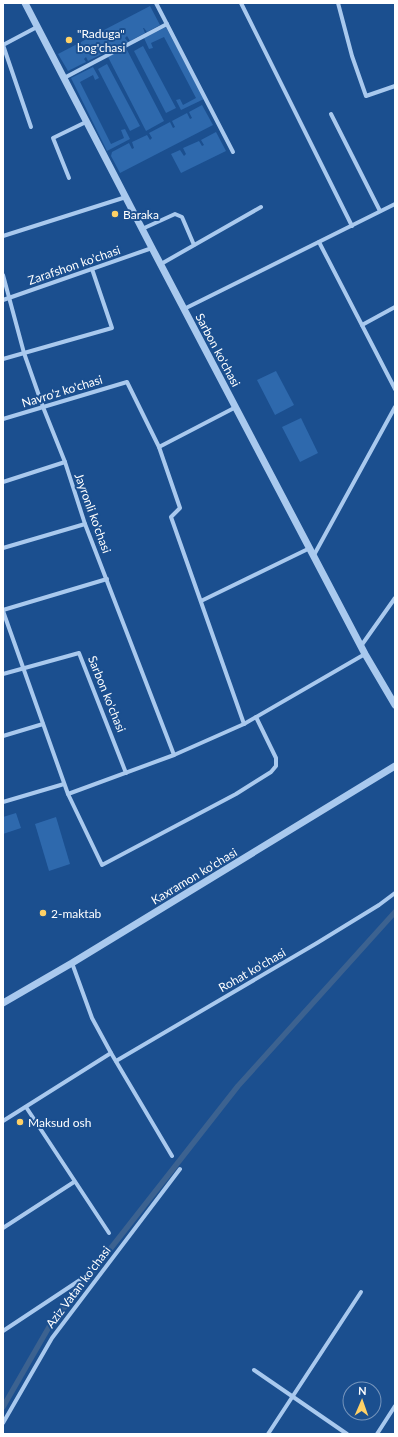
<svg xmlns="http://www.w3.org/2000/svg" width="398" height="1437" font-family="Lato,sans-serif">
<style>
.green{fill:#2e69ad}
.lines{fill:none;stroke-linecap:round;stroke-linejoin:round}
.canal{stroke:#3c6290;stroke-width:5.5}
.minor{stroke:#a9c9ee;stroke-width:4}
.tertiary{stroke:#a9c9ee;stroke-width:7}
.poi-dot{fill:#ffd166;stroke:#1b4f8f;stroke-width:1.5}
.labels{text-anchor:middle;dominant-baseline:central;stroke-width:4;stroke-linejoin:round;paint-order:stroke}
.poi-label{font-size:12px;fill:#fff;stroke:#1b4f8f;text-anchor:start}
.street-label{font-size:12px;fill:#fff;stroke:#1b4f8f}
</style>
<rect width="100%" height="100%" fill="#1b4f8f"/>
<g class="green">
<polygon points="150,6 160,25 147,32 144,28 143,28 145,33 130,41 127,36 125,38 128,42 107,52 104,48 102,50 104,53 88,61 86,57 84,59 86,62 68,71 58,54"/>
<polygon points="166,27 204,99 181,110 176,100 180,99 183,105 196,98 164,37 151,43 153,48 149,49 144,38"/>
<polygon points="143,46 176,108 166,113 134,51"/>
<polygon points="126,48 164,121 146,131 108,57"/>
<polygon points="107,64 140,126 130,131 98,69"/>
<polygon points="93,67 99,78 95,80 93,75 80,82 111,144 124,138 121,130 125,129 130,139 107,151 71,78"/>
<polygon points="202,105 213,125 120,173 111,156 112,152 129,143 132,149 134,148 132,142 147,135 150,140 152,138 149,133 170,122 173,128 175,127 172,121 187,113 190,119 192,118 189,112"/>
<polygon points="216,132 226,151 181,173 171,154 180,150 184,156 186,154 183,148 199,141 202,146 204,145 201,140"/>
<polygon points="276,371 294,405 275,415 257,380"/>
<polygon points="301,418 318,453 300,462 282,427"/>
<polygon points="16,813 21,828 3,834 3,817"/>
<polygon points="56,817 70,864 49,871 35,824"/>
</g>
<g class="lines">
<polyline class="canal" points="3,1407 49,1327 238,1086 395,912"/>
<g class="minor">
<polyline points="156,3 233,152"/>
<polyline points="241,3 352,226"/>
<polyline points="338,3 352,56 366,96 395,86"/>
<polyline points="64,78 167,24"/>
<polyline points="331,114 380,211"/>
<polyline points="31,127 3,45 37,27"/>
<polyline points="69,178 53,138 86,122"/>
<polyline points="142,229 175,214 182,217 194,245"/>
<polyline points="3,236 126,197"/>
<polyline points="319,242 395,389"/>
<polyline points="161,264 261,207"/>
<polyline points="3,275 24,353 43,407 65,462 85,524 174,755"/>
<polyline points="3,300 152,248"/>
<polyline points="184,309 395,204"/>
<polyline points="362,325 395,307"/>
<polyline points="3,359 112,328 92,269"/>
<polyline points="3,419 127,382 159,447 180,508 171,517 244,724"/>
<polyline points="159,447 236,407"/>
<polyline points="3,482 65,462"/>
<polyline points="3,548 85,524"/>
<polyline points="314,555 395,407"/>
<polyline points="201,601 310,548"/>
<polyline points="3,610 107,579"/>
<polyline points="3,611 68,794 102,865 236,794 271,772 276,766 276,758 256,717"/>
<polyline points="361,646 395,598"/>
<polyline points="3,674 79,653 126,773"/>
<polyline points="3,736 43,724"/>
<polyline points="68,794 174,755 244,724 365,654"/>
<polyline points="3,802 64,784"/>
<polyline points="72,963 92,1018 111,1053 172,1156"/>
<polyline points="116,1061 317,943 379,905 395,893"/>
<polyline points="26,1107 109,1233"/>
<polyline points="3,1121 111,1053"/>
<polyline points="3,1228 74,1182"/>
<polyline points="3,1331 80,1280"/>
<polyline points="254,1370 347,1434"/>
<polyline points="3,1423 52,1338 180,1169"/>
<polyline points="268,1434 361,1292"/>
<polyline points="377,1434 395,1406"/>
</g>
<g class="tertiary">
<polyline points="25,3 152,248 365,654 395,705"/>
<polyline points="3,1003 72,963 395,766"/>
</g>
</g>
<g class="poi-dot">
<circle cx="69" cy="40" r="4"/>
<circle cx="115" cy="214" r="4"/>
<circle cx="43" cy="913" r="4"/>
<circle cx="20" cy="1122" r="4"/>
</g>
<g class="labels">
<g class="poi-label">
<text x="77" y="33">"Raduga"<tspan x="77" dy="14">bog'chasi</tspan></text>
<text x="123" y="214">Baraka</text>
<text x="51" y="913">2-maktab</text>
<text x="28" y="1122">Maksud osh</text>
</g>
<g class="street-label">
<text transform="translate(74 265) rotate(-19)">Zarafshon ko'chasi</text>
<text transform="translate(218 350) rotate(62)">Sarbon ko'chasi</text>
<text transform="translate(62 391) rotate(-17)">Navro'z ko'chasi</text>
<text transform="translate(93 513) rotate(70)">Jayronli ko'chasi</text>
<text transform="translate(107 694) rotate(68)">Sarbon ko'chasi</text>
<text transform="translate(194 876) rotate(-31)">Kaxramon ko'chasi</text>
<text transform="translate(252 970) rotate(-30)">Rohat ko'chasi</text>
<text transform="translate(78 1287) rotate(-53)">Aziz Vatan ko'chasi</text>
</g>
</g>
<rect width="398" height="1437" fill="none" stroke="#ffffff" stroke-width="8"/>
<g transform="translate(362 1401) rotate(2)"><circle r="19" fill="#1b4f8f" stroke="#7695bc"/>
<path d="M0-3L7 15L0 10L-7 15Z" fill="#ffd166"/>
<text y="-6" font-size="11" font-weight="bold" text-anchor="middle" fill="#ffffff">N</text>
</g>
</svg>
